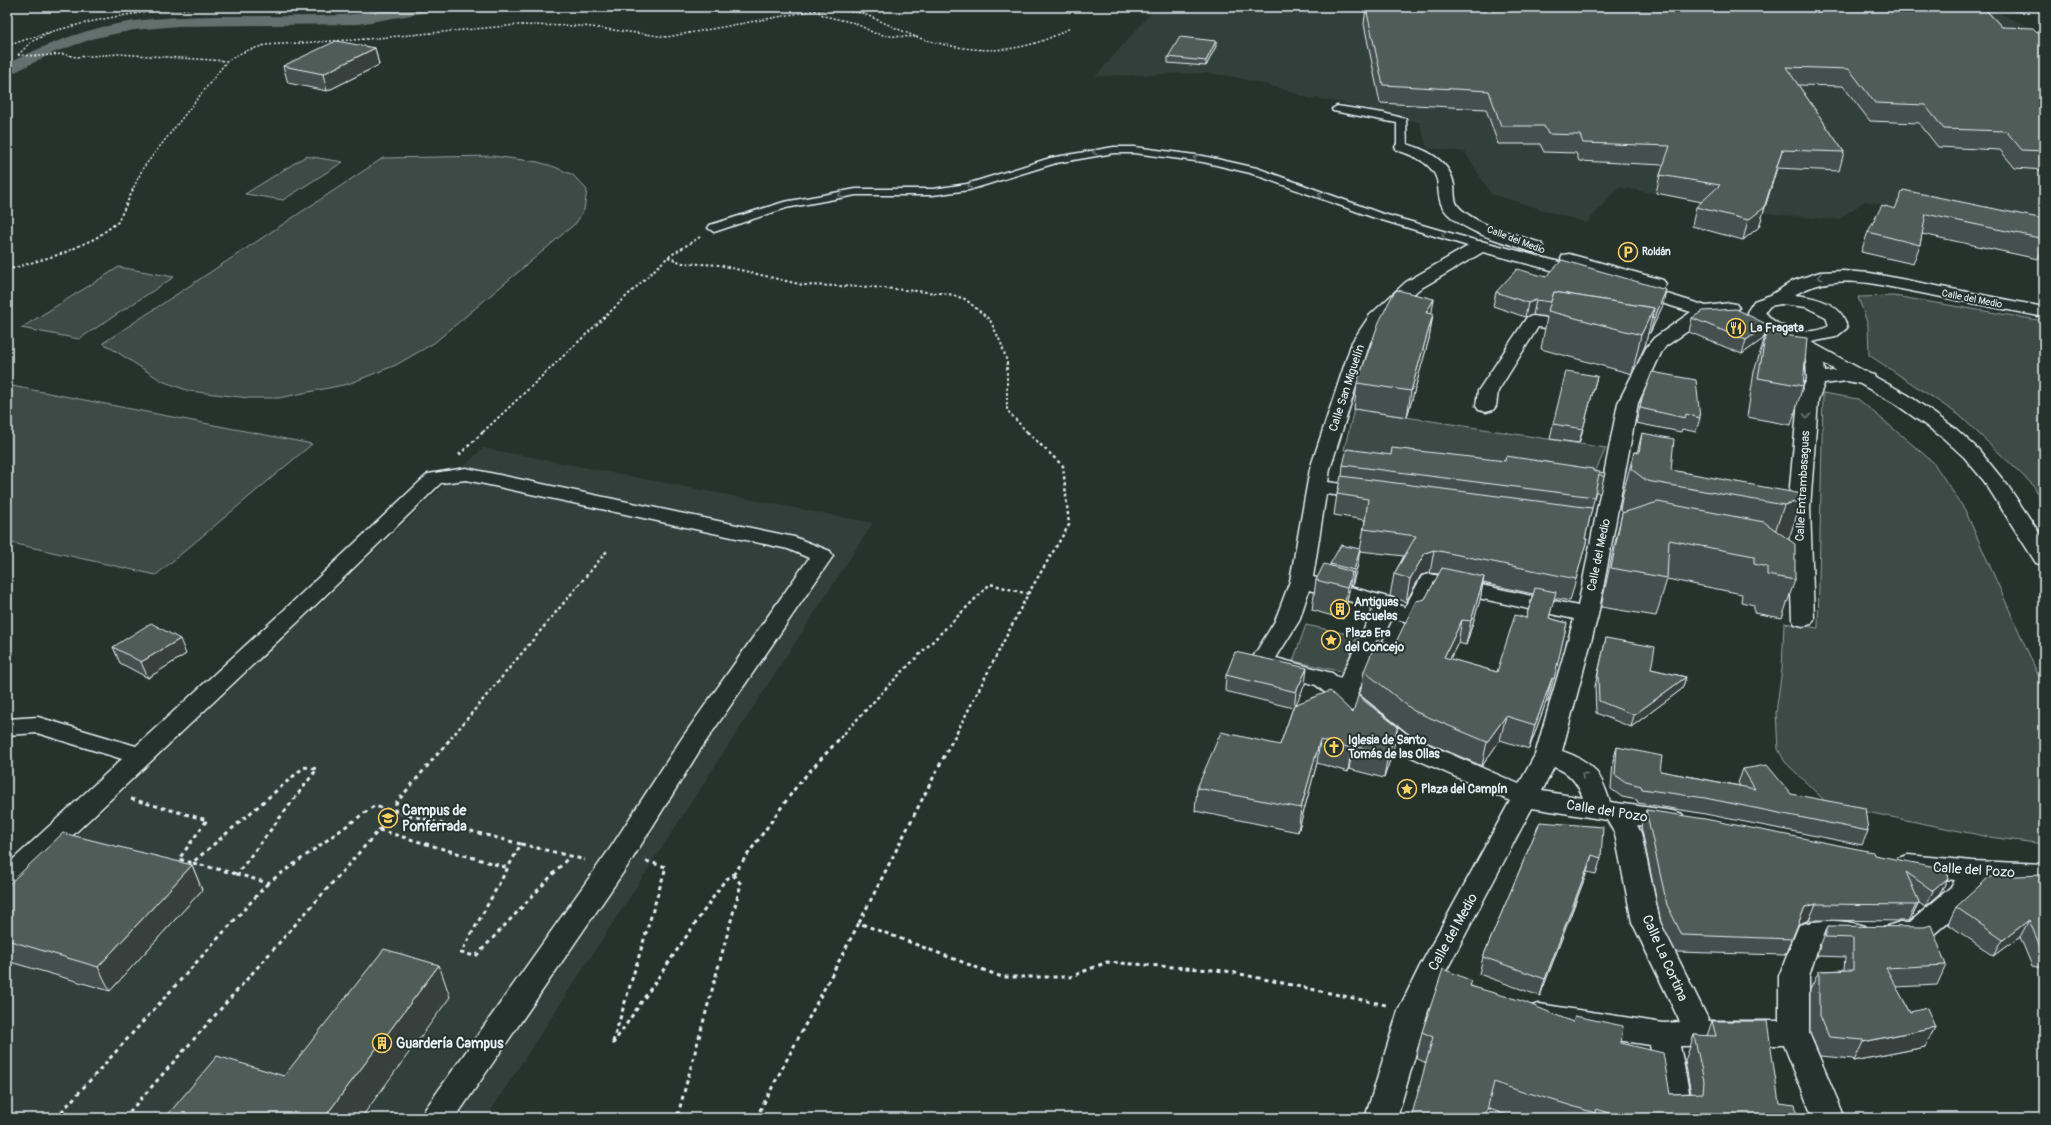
<svg xmlns="http://www.w3.org/2000/svg" width="2051" height="1125" font-family="Pangolin,sans-serif">
<style>
.built{fill:#333f3a}
.green{fill:#3e4b47;stroke:#939ea0}
.lines{fill:none;stroke-linecap:round;stroke-linejoin:round}
.canal{fill:#636f6d;fill-rule:evenodd}
.lane-casing{stroke:#e8f1f8;stroke-width:3}
.street-casing{stroke:#e8f1f8;stroke-width:3}
.secondary-casing{stroke:#e8f1f8;stroke-width:3}
.highway-casing{stroke:#e8f1f8;stroke-width:3}
.path-far3{stroke:#e8f1f8;stroke-width:1.5;stroke-dasharray:2 2;stroke-linecap:butt}
.path-far2{stroke:#e8f1f8;stroke-width:2;stroke-dasharray:2.5 2.5;stroke-linecap:butt}
.path-far1{stroke:#e8f1f8;stroke-width:2.5;stroke-dasharray:3 3;stroke-linecap:butt}
.path{stroke:#e8f1f8;stroke-width:3;stroke-dasharray:4 4;stroke-linecap:butt}
.lane{fill:#26332d;fill-rule:evenodd}
.street{fill:#26332d;fill-rule:evenodd}
.secondary{fill:#26332d;fill-rule:evenodd}
.highway{fill:#26332d;fill-rule:evenodd}
.wall{fill:#454f4d;stroke:#e8f1f8;fill-rule:evenodd}
.shaded-wall{fill:#38403e;stroke:#e8f1f8}
.building{fill:#505c59;stroke:#e8f1f8}
.oneway{stroke:#6a7674}
.labels{text-anchor:middle;dominant-baseline:central;stroke-width:4;stroke-linejoin:round;paint-order:stroke}
.far-street-label{font-size:10px;fill:#e8f1f8;stroke:#26332d}
.far-poi-label{font-size:10px;font-weight:bold;fill:#e8f1f8;stroke:#26332d;text-anchor:start}
.poi-label{font-size:12px;font-weight:bold;fill:#e8f1f8;stroke:#26332d;text-anchor:start}
.street-label{font-size:12px;fill:#e8f1f8;stroke:#26332d}
.near-poi-label{font-size:14px;font-weight:bold;fill:#e8f1f8;stroke:#26332d;text-anchor:start}
.near-street-label{font-size:14px;fill:#e8f1f8;stroke:#26332d}
</style>
<rect width="100%" height="100%" fill="#26332d"/>
<filter id="ink" filterUnits="userSpaceOnUse"><feTurbulence type="fractalNoise" baseFrequency=".025" numOctaves="2"/><feDisplacementMap in="SourceGraphic" scale="8" xChannelSelector="R" yChannelSelector="G"/><feConvolveMatrix kernelMatrix="1 2 1 2 8 2 1 2 1" color-interpolation-filters="sRGB"/></filter>
<g filter="url(#ink)">
<g class="built">
<polygon points="1156,7 1984,7 2044,33 2044,239 1865,201 1839,219 1824,219 1766,213 1618,187 1587,223 1491,194 1465,152 1427,148 1420,123 1384,112 1316,98 1314,100 1280,88 1230,76 1206,73 1096,76"/>
<polygon points="483,448 873,523 486,1118 7,1118 7,902"/>
</g>
<g class="green">
<polygon points="306,156 343,162 283,200 245,194"/>
<polygon points="493,156 538,162 555,167 573,175 587,190 584,210 576,223 434,343 396,365 348,384 279,398 249,398 189,391 162,381 103,343 383,158"/>
<polygon points="119,267 174,277 79,339 21,328"/>
<polygon points="1894,296 2044,321 2044,506 2034,486 1959,415 1869,355 1868,325 1858,297"/>
<polygon points="7,385 312,444 156,575 7,542"/>
<polygon points="1823,393 1858,399 1933,462 1965,510 2044,688 2044,844 1989,837 1828,804 1785,762 1778,749 1776,713 1782,669 1784,623 1818,628"/>
<polygon points="1354,409 1606,448 1589,486 1344,450"/>
<polygon points="1306,625 1357,636 1344,672 1293,661"/>
</g>
<g class="lines">
<path class="canal" d="M 404,7 L 436,7 L 433,10 L 428,12 L 359,24 L 178,26 L 134,30 L 95,38 L 55,52 L 7,76 L 7,64 C 48,43 89,27 135,21 C 225,9 316,25 404,7 Z"/>
<g class="lane-casing">
<g id="lane">
<polygon points="1337,106 1383,113 1406,119 1407,147 1402,150 1397,147 1397,123 1333,111 1332,109"/>
<polygon points="1114,147 1134,147 1203,156 1257,168 1380,213 1485,243 1487,246 1481,250 1372,217 1250,173 1203,162 1134,153 1114,153 1056,163 969,190 933,195 856,195 786,208 714,232 708,228 710,225 784,202 856,189 933,189 967,184 1050,158"/>
</g>
</g>
<g class="street-casing">
<g id="street">
<path d="M 1402,143 C 1424,148 1450,160 1454,185 C 1455,195 1453,203 1462,210 C 1483,228 1515,234 1541,243 L 1543,247 L 1541,251 L 1535,252 L 1529,251 C 1503,241 1471,235 1450,216 C 1440,207 1439,199 1438,186 C 1437,165 1415,156 1397,150 L 1395,147 L 1397,144 Z"/>
<path d="M 1481,241 L 1582,268 L 1563,263 L 1561,259 L 1563,255 L 1569,254 L 1663,280 L 1666,284 L 1663,288 L 1657,289 L 1591,271 L 1594,274 L 1591,278 L 1585,279 L 1483,252 L 1418,290 L 1383,322 L 1370,342 L 1330,469 L 1328,482 L 1375,489 L 1378,493 L 1375,497 L 1368,499 L 1326,494 L 1313,577 L 1395,599 L 1398,605 L 1405,607 L 1422,576 L 1430,574 L 1578,606 L 1618,403 L 1646,348 L 1654,338 L 1691,312 L 1629,293 L 1626,289 L 1629,285 L 1635,284 L 1706,306 L 1730,303 L 1736,304 L 1739,308 L 1736,312 L 1710,316 L 1666,346 L 1661,353 L 1638,403 L 1598,615 L 1562,751 C 1593,762 1600,771 1610,802 L 1673,811 L 1682,814 L 1686,821 L 1682,828 L 1673,831 L 1637,825 L 1641,833 L 1660,922 L 1709,1021 L 1779,1021 L 1779,976 L 1799,925 C 1818,919 1846,920 1865,926 L 1869,934 L 1865,942 L 1855,945 L 1819,944 L 1809,976 L 1809,1033 L 1845,1118 L 1813,1118 L 1784,1045 L 1680,1046 L 1692,1107 L 1692,1118 L 1660,1118 L 1660,1107 L 1650,1045 L 1539,1028 L 1528,1025 L 1524,1016 L 1528,1007 L 1539,1004 L 1663,1023 L 1680,1022 L 1632,922 L 1615,834 L 1607,820 L 1532,808 L 1444,975 L 1428,1011 L 1397,1118 L 1365,1118 L 1398,1011 L 1420,966 L 1510,801 L 1391,748 L 1316,685 L 1254,667 L 1250,662 L 1275,621 L 1290,581 L 1310,469 L 1352,342 L 1370,315 L 1406,282 L 1475,242 ZM 1437,589 L 1574,619 L 1535,755 L 1519,784 L 1409,736 L 1357,694 L 1392,618 L 1412,623 L 1420,621 ZM 1309,590 L 1374,608 L 1340,679 L 1332,673 L 1276,658 L 1299,621 ZM 1554,767 C 1569,772 1578,783 1583,798 L 1542,791 Z"/>
<polygon points="1533,316 1576,322 1582,323 1585,327 1582,331 1576,332 1538,327 1498,391 1496,406 1493,410 1486,412 1479,410 1476,406 1478,391 1527,317"/>
<path d="M 1807,344 C 1821,347 1824,359 1825,372 L 1847,369 L 1874,375 L 1876,379 L 1874,383 L 1867,385 L 1847,381 L 1824,384 L 1818,400 L 1810,508 L 1814,619 L 1811,624 L 1803,626 L 1795,624 L 1792,619 L 1790,566 L 1758,560 L 1755,555 L 1758,550 L 1766,548 L 1790,553 L 1788,508 L 1798,400 L 1807,379 L 1806,360 L 1798,349 L 1801,345 Z"/>
<polygon points="466,468 794,537 830,551 833,556 700,750 631,861 455,1118 421,1118 426,1108 611,847 682,738 809,558 788,549 466,480 441,483 299,621 17,888 7,891 7,865 122,759 37,733 7,735 7,719 38,717 136,746 283,611 428,474"/>
<polygon points="1908,855 1973,861 2044,864 2044,884 1982,882 1973,900 1925,942 1915,945 1898,945 1888,942 1884,934 1888,926 1898,923 1909,923 1952,886 1955,880 1908,875 1898,872 1894,865 1898,858"/>
</g>
</g>
<g class="secondary-casing">
<path id="secondary" d="M 1843,271 L 1870,273 L 2044,307 L 2044,317 L 1870,283 C 1840,280 1821,280 1794,295 C 1816,297 1843,303 1847,328 L 1836,337 L 1811,342 L 1908,395 L 1956,429 L 1978,449 L 2008,486 L 2044,540 L 2044,565 L 2036,563 L 1984,481 L 1964,457 L 1942,437 L 1894,403 L 1764,330 L 1755,324 L 1747,312 L 1754,301 L 1771,295 L 1793,281 L 1820,272 ZM 1781,304 L 1806,307 L 1826,317 L 1829,326 C 1810,337 1778,330 1765,312 L 1770,306 Z"/>
</g>
<g class="highway-casing">
<polygon id="highway" points="2037,7 2044,7 2044,11 2039,10"/>
</g>
<g class="path-far3">
<polyline points="2003,7 2026,14"/>
<polygon points="822,9 862,13 916,37 888,36 874,33 855,23 824,16 819,12"/>
<path d="M 916,37 C 972,54 1018,57 1070,28"/>
<path d="M 7,46 C 63,26 120,13 179,9 C 211,7 243,9 274,7"/>
<polyline points="18,55 39,56 63,54 76,57 119,54 227,61"/>
<polyline points="18,55 31,42 49,33"/>
<polyline points="132,191 143,168 227,61 243,52 265,45 367,39 517,25 583,26 667,37 822,9 823,7"/>
</g>
<g class="path-far2">
<polyline points="668,257 682,263 719,265 803,285 872,287 949,294 965,299 990,320 1001,343 1007,362 1007,410 1027,432"/>
<polyline points="7,270 64,253 96,238 118,222 133,190"/>
<polyline points="483,432 668,257 700,237"/>
</g>
<g class="path-far1">
<polyline points="459,455 484,431"/>
<polyline points="451,738 607,551"/>
<polyline points="840,738 888,686 990,584 1028,594"/>
<polyline points="954,738 1028,594 1069,525 1063,466 1026,431"/>
</g>
<g class="path">
<polyline points="131,799 207,820 179,859 192,863 304,767 317,769 237,874 268,883 374,806 521,844 461,953 476,956 570,856 585,860"/>
<polyline points="379,830 508,868"/>
<polyline points="521,844 570,856"/>
<polyline points="646,861 666,867 612,1045 725,880 733,875 741,884 677,1118"/>
<polyline points="193,863 237,874"/>
<polyline points="733,875 799,783 841,737"/>
<polyline points="859,923 954,737"/>
<polyline points="56,1118 268,883"/>
<polyline points="124,1118 395,812 396,803 452,737"/>
<polyline points="756,1118 859,923 1002,977 1070,977 1107,962 1226,971 1386,1005"/>
</g>
<use href="#lane" class="lane"/>
<use href="#street" class="street"/>
<use href="#secondary" class="secondary"/>
<use href="#highway" class="highway"/>
</g>
<g class="wall">
<polygon points="1391,7 1983,7 2002,27 2044,39 2044,170 2015,168 2000,150 1938,147 1919,123 1870,121 1843,86 1798,85 1844,152 1839,171 1777,168 1759,227 1743,240 1692,226 1696,207 1702,202 1656,193 1660,175 1664,165 1579,161 1576,153 1544,152 1540,144 1498,144 1486,109 1380,103 1364,24 1366,8 1392,9"/>
<polygon points="1216,46 1206,66 1168,63 1168,57"/>
<polygon points="375,48 379,65 327,91 288,83 283,66"/>
<polygon points="1895,209 2044,219 2044,244 2038,259 1922,234 1920,245 1913,264 1861,252 1868,232"/>
<polygon points="1546,277 1663,305 1650,333 1648,333 1645,346 1632,374 1541,349 1547,317 1533,315 1525,317 1493,306 1496,292"/>
<polygon points="1434,299 1431,314 1433,314 1429,339 1407,417 1354,409 1357,383"/>
<polygon points="1692,318 1768,325 1763,339 1742,354 1689,332"/>
<polygon points="1766,333 1803,386 1791,425 1747,417 1754,372"/>
<polygon points="1597,376 1579,443 1550,439 1553,424"/>
<polygon points="1642,398 1700,418 1696,432 1682,429 1681,432 1636,423"/>
<polygon points="1642,433 1671,470 1802,500 1788,540 1795,580 1782,618 1754,613 1754,605 1741,602 1742,594 1667,579 1656,616 1601,607 1613,551 1622,513 1624,513 1620,510 1623,493 1634,452 1637,453"/>
<path d="M 1505,461 L 1605,473 L 1600,494 L 1596,491 L 1585,539 L 1587,539 L 1570,601 L 1554,598 L 1549,618 L 1567,623 L 1548,702 L 1546,702 L 1529,749 L 1500,740 L 1482,766 L 1410,735 L 1360,695 L 1364,671 L 1395,644 L 1425,599 L 1439,574 L 1430,573 L 1421,575 L 1406,602 L 1390,596 L 1394,574 L 1404,556 L 1360,551 L 1365,520 L 1334,515 L 1337,494 L 1342,476 L 1343,465 ZM 1483,583 L 1533,594 L 1526,618 L 1497,672 L 1450,659 L 1458,643 L 1466,645 L 1480,600 Z"/>
<polygon points="1330,564 1358,564 1352,586 1350,585 1347,602 1343,619 1312,610 1316,580 1330,566"/>
<polygon points="1606,638 1651,669 1686,677 1682,689 1631,727 1596,713 1595,686"/>
<polygon points="113,647 186,654 148,678 120,663"/>
<polygon points="1226,675 1305,684 1295,705 1393,751 1384,778 1349,769 1348,772 1317,763 1298,832 1195,811 1197,788 1280,745 1293,708 1225,691"/>
<polygon points="1617,747 1660,771 1740,786 1738,783 1743,769 1791,794 1868,831 1862,845 1700,813 1638,803 1637,800 1622,797 1611,789 1613,761"/>
<polygon points="1646,810 1874,855 1948,878 1940,894 1925,907 1919,903 1911,919 1908,921 1809,920 1799,924 1785,955 1676,952 1661,922 1641,826"/>
<polygon points="1540,822 1601,858 1596,874 1587,872 1540,996 1479,974 1483,957"/>
<polygon points="192,865 202,890 110,991 7,961 7,886"/>
<polygon points="2044,875 2044,968 2032,966 2020,937 1994,956 1948,924 1956,907"/>
<polygon points="1828,926 1946,965 1937,985 1896,987 1910,1012 1935,1027 1925,1047 1854,1061 1853,1059 1820,1056 1810,1033 1810,990 1819,971 1844,970 1845,957 1817,956 1820,946"/>
<polygon points="1471,986 1621,1043 1670,1094 1691,1093 1685,1061 1694,1035 1707,1036 1712,1021 1779,1103 1799,1118 1514,1118 1487,1108 1426,1063 1416,1058 1422,1032"/>
</g>
<g class="shaded-wall">
<polygon points="1216,41 1216,46 1206,66 1206,61"/>
<polygon points="375,48 379,65 327,91 323,74"/>
<polygon points="1782,150 1759,227 1743,240 1748,220"/>
<polygon points="1666,290 1663,305 1650,333 1654,319"/>
<polygon points="1434,299 1430,324 1426,313"/>
<polygon points="1536,300 1533,315 1525,317 1528,303"/>
<polygon points="1654,308 1645,346 1632,374 1641,335"/>
<polygon points="1433,314 1429,339 1407,417 1411,391"/>
<polygon points="1768,325 1763,339 1742,354 1746,340"/>
<polygon points="1597,376 1593,390 1579,443 1583,429"/>
<polygon points="1802,500 1788,541 1770,547 1784,505"/>
<polygon points="1360,549 1358,564 1352,586 1354,570"/>
<polygon points="1434,550 1430,573 1421,575 1406,602 1410,579 1425,553"/>
<polygon points="1352,572 1347,602 1343,619 1347,588"/>
<polygon points="1484,577 1480,600 1466,645 1471,621"/>
<polygon points="1462,620 1458,643 1439,680 1444,657"/>
<polygon points="180,639 186,654 148,678 141,662"/>
<polygon points="1307,668 1305,684 1294,709 1296,692"/>
<polygon points="1686,677 1682,689 1631,727 1634,715"/>
<polygon points="1552,678 1546,702 1529,749 1535,725"/>
<polygon points="1506,716 1500,740 1482,766 1487,742"/>
<polygon points="1398,727 1393,751 1384,778 1388,754"/>
<polygon points="1320,740 1317,763 1298,832 1301,808"/>
<polygon points="1353,746 1349,769 1348,772 1351,748"/>
<polygon points="1592,855 1587,872 1540,996 1545,979"/>
<polygon points="192,865 202,890 110,991 98,967"/>
<polygon points="1948,878 1940,894 1925,907 1933,891"/>
<polygon points="1919,902 1911,919 1908,921 1916,905"/>
<polygon points="1816,904 1809,920 1799,924 1785,955 1805,907"/>
<polygon points="2029,920 2020,937 1994,956 2003,940"/>
<polygon points="439,965 450,997 361,1118 324,1118"/>
<polygon points="1935,1027 1925,1047 1854,1061 1863,1042"/>
</g>
<g class="building">
<polygon points="1396,7 1983,7 2002,27 2033,28 2044,39 2044,151 2022,150 2006,131 1944,129 1925,105 1875,103 1849,69 1786,67 1844,152 1782,150 1764,208 1748,220 1696,207 1720,185 1660,175 1670,146 1583,143 1580,135 1548,134 1544,126 1501,126 1489,91 1383,85 1366,8 1397,10"/>
<polygon points="1180,37 1216,41 1206,61 1168,57"/>
<polygon points="336,41 375,48 323,74 283,66"/>
<polygon points="1903,190 2044,219 2044,239 1926,214 1920,245 1868,232 1882,205 1895,209"/>
<polygon points="1562,260 1666,290 1654,319 1652,318 1654,308 1554,292 1551,302 1536,300 1528,303 1496,292 1517,269 1546,277"/>
<polygon points="1397,290 1434,299 1426,313 1433,314 1411,391 1357,383 1379,322 1393,294"/>
<polygon points="1554,292 1654,308 1641,335 1548,311"/>
<polygon points="1736,309 1768,325 1746,340 1692,318 1703,311"/>
<polygon points="1766,333 1807,338 1803,386 1758,378"/>
<polygon points="1566,371 1597,376 1583,429 1553,424"/>
<polygon points="1652,372 1696,380 1700,418 1686,414 1685,418 1640,408 1642,398"/>
<polygon points="1642,433 1674,439 1671,470 1802,494 1802,500 1784,505 1647,481 1631,469 1634,452 1639,453"/>
<polygon points="1392,448 1505,461 1506,456 1593,469 1593,471 1605,473 1604,477 1599,474 1594,497 1343,465 1347,449 1391,455"/>
<polygon points="1341,476 1592,508 1585,539 1587,539 1576,579 1434,550 1425,553 1410,579 1394,574 1416,536 1364,529 1368,499 1337,494"/>
<polygon points="1658,502 1764,522 1795,544 1795,580 1767,575 1767,567 1754,564 1754,556 1669,540 1667,578 1611,568 1622,513"/>
<polygon points="1341,545 1360,549 1354,570 1330,564"/>
<polygon points="1324,564 1352,572 1347,588 1316,580"/>
<polygon points="1442,568 1484,577 1471,621 1462,620 1444,657 1497,672 1515,615 1526,618 1535,588 1556,592 1549,618 1567,623 1554,679 1552,678 1535,725 1506,716 1487,742 1414,711 1364,671 1377,640 1395,644 1416,601 1425,599"/>
<polygon points="151,623 180,639 141,662 113,647"/>
<polygon points="1606,638 1655,647 1651,669 1686,677 1634,715 1599,701 1598,674"/>
<polygon points="1235,652 1307,668 1296,692 1226,675"/>
<polygon points="1330,691 1353,713 1358,696 1398,727 1388,754 1353,746 1351,748 1320,740 1301,808 1197,788 1221,732 1280,745 1294,705"/>
<polygon points="1617,747 1662,756 1660,771 1755,789 1743,769 1767,765 1791,794 1865,808 1868,831 1705,798 1642,789 1641,786 1626,782 1615,775"/>
<polygon points="1646,810 1705,819 1873,852 1874,855 1946,869 1948,878 1933,891 1906,872 1919,902 1916,905 1816,904 1805,907 1792,939 1682,935 1667,905"/>
<polygon points="1540,822 1603,827 1601,858 1592,855 1545,979 1483,957"/>
<polygon points="63,833 192,865 98,967 7,940 7,886"/>
<polygon points="2044,875 2044,949 2041,949 2029,920 2003,940 1956,907 1989,877"/>
<polygon points="1931,925 1946,965 1886,968 1910,1012 1927,1008 1935,1027 1863,1042 1863,1040 1829,1037 1819,1013 1819,971 1853,970 1853,938 1825,937 1828,926 1924,927"/>
<polygon points="384,949 439,965 324,1118 165,1118 217,1056 284,1076"/>
<polygon points="1443,969 1472,981 1470,986 1522,1001 1573,1022 1575,1016 1623,1026 1621,1043 1663,1053 1670,1094 1703,1093 1704,1081 1694,1035 1716,1036 1712,1021 1767,1021 1779,1103 1795,1105 1799,1118 1627,1118 1596,1109 1595,1113 1529,1093 1528,1094 1494,1082 1485,1118 1411,1118 1433,1037 1422,1032"/>
</g>
<defs><path id="oneway-chevron" d="M-2-3.5L2.5 0L-2 3.5" fill="none" stroke-width="1.6" stroke-linecap="round" stroke-linejoin="round"/></defs>
<g class="oneway">
<use href="#oneway-chevron" transform="translate(1095 152) rotate(171)"/>
<use href="#oneway-chevron" transform="translate(1196 158) rotate(-172)"/>
<use href="#oneway-chevron" transform="translate(970 186) rotate(167)"/>
<use href="#oneway-chevron" transform="translate(841 195) rotate(170)"/>
<use href="#oneway-chevron" transform="translate(1321 195) rotate(-159)"/>
<use href="#oneway-chevron" transform="translate(1444 235) rotate(-164)"/>
<use href="#oneway-chevron" transform="translate(1820 277) rotate(164)"/>
<use href="#oneway-chevron" transform="translate(1807 416) rotate(95)"/>
<use href="#oneway-chevron" transform="translate(1584 775) rotate(-136)"/>
</g>
</g>
<defs>
<g id="parking-ring" transform="scale(1)"><circle r="9.5" fill="#26332d" stroke="#ffd166" stroke-width="1.5"/><path d="M-3.5-5.5H1a3.5 3.5 0 0 1 0 7H-1V5.5H-3.5ZM-1-3.4V-.6H.8a1.4 1.4 0 0 0 0-2.8Z" fill="#ffd166"/></g>
<g id="restaurant-ring" transform="scale(1)"><circle r="9.5" fill="#26332d" stroke="#ffd166" stroke-width="1.5"/><path d="M-5-6h1v4h1v-4h1v4h1v-4h1v5L-1.5 .5V6h-2V.5L-5-1ZM5-6V6H3V1.5H1.5Q1.5-4 5-6Z" fill="#ffd166"/></g>
<g id="building-ring" transform="scale(1)"><circle r="9.5" fill="#26332d" stroke="#ffd166" stroke-width="1.5"/><path d="M-4-6H4V6H1V3H-1V6H-4ZM-2.5-4.3h1.7v1.8h-1.7ZM.8-4.3h1.7v1.8H.8ZM-2.5-1h1.7V.8h-1.7ZM.8-1h1.7V.8H.8Z" fill="#ffd166"/></g>
<g id="sight-ring" transform="scale(1)"><circle r="9.5" fill="#26332d" stroke="#ffd166" stroke-width="1.5"/><path d="M0-6L1.8-2.2L6-1.7L2.9 1.2L3.7 5.4L0 3.3L-3.7 5.4L-2.9 1.2L-6-1.7L-1.8-2.2Z" fill="#ffd166"/></g>
<g id="church-ring" transform="scale(1)"><circle r="9.5" fill="#26332d" stroke="#ffd166" stroke-width="1.5"/><path d="M-1.2-6h2.4v3.5h3.3v2.4h-3.3V6h-2.4V-.1h-3.3v-2.4h3.3Z" fill="#ffd166"/></g>
<g id="university-ring" transform="scale(1)"><circle r="9.5" fill="#26332d" stroke="#ffd166" stroke-width="1.5"/><path d="M0-5L7-2L0 1L-7-2ZM-4 1L0 2.5L4 1V4Q0 6-4 4Z" fill="#ffd166"/></g>
</defs>
<g fill-rule="evenodd">
<use href="#parking-ring" x="1628" y="252"/>
<use href="#restaurant-ring" x="1736" y="328"/>
<use href="#building-ring" x="1340" y="609"/>
<use href="#sight-ring" x="1331" y="640"/>
<use href="#church-ring" x="1334" y="747"/>
<use href="#sight-ring" x="1407" y="789"/>
<use href="#university-ring" x="388" y="818"/>
<use href="#building-ring" x="382" y="1043"/>
</g>
<g class="labels">
<g class="far-street-label">
<text transform="translate(1516 240) rotate(21)">Calle del Medio</text>
<text transform="translate(1972 299) rotate(11)">Calle del Medio</text>
</g>
<g class="far-poi-label">
<text x="1642" y="252">Roldán</text>
</g>
<g class="poi-label">
<text x="1750" y="328">La Fragata</text>
<text x="1354" y="602">Antiguas<tspan x="1354" dy="14">Escuelas</tspan></text>
<text x="1345" y="633">Plaza Era<tspan x="1345" dy="14">del Concejo</tspan></text>
<text x="1348" y="740">Iglesia de Santo<tspan x="1348" dy="14">Tomás de las Ollas</tspan></text>
<text x="1421" y="789">Plaza del Campín</text>
</g>
<g class="street-label">
<text transform="translate(1347 388) rotate(-72)">Calle San Miguelín</text>
<text transform="translate(1803 486) rotate(-87)">Calle Entrambasaguas</text>
<text transform="translate(1599 555) rotate(-78)">Calle del Medio</text>
</g>
<g class="near-poi-label">
<text x="402" y="810">Campus de<tspan x="402" dy="16">Ponferrada</tspan></text>
<text x="396" y="1043">Guardería Campus</text>
</g>
<g class="near-street-label">
<text transform="translate(1607 811) rotate(9)">Calle del Pozo</text>
<text transform="translate(1974 870) rotate(4)">Calle del Pozo</text>
<text transform="translate(1453 932) rotate(-61)">Calle del Medio</text>
<text transform="translate(1665 958) rotate(66)">Calle La Cortina</text>
</g>
</g>
<rect width="2051" height="1125" fill="none" stroke="#26332d" stroke-width="24"/>
<rect x="12" y="12" width="2027" height="1101" fill="none" stroke="#e8f1f8" stroke-width="1.5" filter="url(#ink)"/>
</svg>
